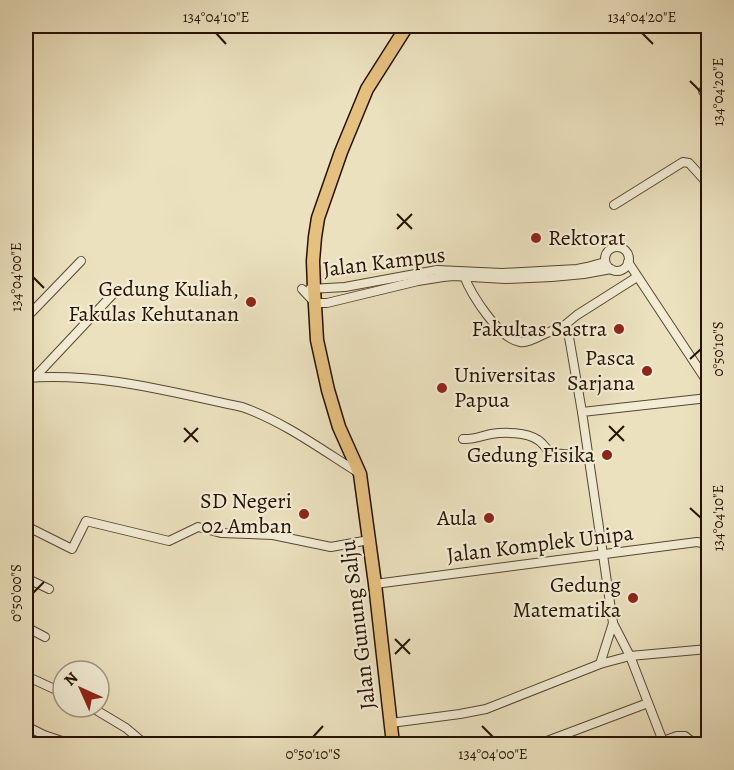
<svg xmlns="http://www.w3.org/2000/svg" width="734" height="770" font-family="Alegreya,serif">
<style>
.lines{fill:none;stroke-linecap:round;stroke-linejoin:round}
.minor-casing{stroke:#574630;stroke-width:10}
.primary-casing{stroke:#261300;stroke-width:15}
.minor{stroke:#f2ecd5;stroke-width:8}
.primary{stroke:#e6c07f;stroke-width:12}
.ticks{fill:none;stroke:#261300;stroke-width:2}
.poi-dot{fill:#8f2418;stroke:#f2ecd5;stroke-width:2}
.labels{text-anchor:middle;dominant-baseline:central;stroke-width:4.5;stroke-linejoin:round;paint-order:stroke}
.poi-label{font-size:22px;fill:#261300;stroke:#f2ecd5;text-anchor:end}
.street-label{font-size:22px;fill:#261300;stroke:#f2ecd5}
.neatline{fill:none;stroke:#261300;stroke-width:2}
.ticks-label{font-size:15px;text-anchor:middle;fill:#261300}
</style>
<rect width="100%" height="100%" fill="#ebe1be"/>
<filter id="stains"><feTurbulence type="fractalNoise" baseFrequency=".00333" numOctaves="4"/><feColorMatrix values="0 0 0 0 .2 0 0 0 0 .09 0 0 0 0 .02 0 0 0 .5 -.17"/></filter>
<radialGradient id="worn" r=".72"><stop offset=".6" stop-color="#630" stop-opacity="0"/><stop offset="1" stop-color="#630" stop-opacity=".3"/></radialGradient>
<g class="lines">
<g class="minor-casing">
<g id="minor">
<polyline points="703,91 708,98"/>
<polyline points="614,205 683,162 689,163 708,184"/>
<circle cx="617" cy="259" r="12"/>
<polyline points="628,262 708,383"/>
<path d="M 464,276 C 471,294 499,339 520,342 C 533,344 553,325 564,330 C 566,332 568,335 569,337 L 582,412"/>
<polyline points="302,289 315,303 327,303 418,281 443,277 454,276 505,279 552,277 584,274 611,269"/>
<polyline points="310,289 345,287 437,270 502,273 577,269 587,267 605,262"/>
<polyline points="26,318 81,261"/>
<polyline points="560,329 577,315 637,277"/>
<polyline points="35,377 113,294"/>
<path d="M 26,378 C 99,372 171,392 242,407 C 283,421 322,450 359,473"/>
<path d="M 463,439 C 473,440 481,436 491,434 C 505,432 526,432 538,440 C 543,443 546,449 551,453 L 588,456"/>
<polyline points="26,526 72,549 86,521 169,541 198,527 221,533 273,535 331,547 369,540"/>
<polyline points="26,578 49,589"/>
<polyline points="375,584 697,542 702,543 708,549"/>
<polyline points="26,627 45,637"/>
<polyline points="600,664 613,623"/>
<polyline points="26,676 63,693"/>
<polyline points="91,707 126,728 145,744"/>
<polyline points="391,723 460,714 486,709 600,664 630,656 708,649"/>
<polyline points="26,726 44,735 71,744"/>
<polyline points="663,741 677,736 685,736 690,740 691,744"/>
<polyline points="539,744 648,703"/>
<polyline points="664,744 630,656 613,623 582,412 708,398"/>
</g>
</g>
<g class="primary-casing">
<polyline id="primary" points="393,744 375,584 360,474 339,427 328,390 317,340 314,288 313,261 315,237 318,218 341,152 367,89 407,26"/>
</g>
<use href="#minor" class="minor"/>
<use href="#primary" class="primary"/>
</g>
<path class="ticks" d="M 216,33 L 226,44M 642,33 L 653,44M 690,81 L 701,92M 397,214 L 412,229M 397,229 L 412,214M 33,277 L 44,288M 690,359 L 701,349M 609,426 L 624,441M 184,428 L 198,442M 609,441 L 624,426M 184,442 L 198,428M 690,508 L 701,518M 33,593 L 44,582M 395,639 L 410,654M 395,654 L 410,639M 482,726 L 493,737M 313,737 L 323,726"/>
<g class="poi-dot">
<circle cx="536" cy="238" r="6"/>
<circle cx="251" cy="302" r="6"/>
<circle cx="619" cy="329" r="6"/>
<circle cx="647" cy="371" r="6"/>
<circle cx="442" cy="388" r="6"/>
<circle cx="607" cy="455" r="6"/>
<circle cx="304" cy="514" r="6"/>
<circle cx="489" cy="518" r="6"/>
<circle cx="633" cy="598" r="6"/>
</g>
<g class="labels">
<g class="poi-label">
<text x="548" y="238" text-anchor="start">Rektorat</text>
<text x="239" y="289">Gedung Kuliah,<tspan x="239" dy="25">Fakulas Kehutanan</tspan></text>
<text x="607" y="329">Fakultas Sastra</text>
<text x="635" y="358">Pasca<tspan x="635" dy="25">Sarjana</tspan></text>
<text x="454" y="375" text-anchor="start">Universitas<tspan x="454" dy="25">Papua</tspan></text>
<text x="595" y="455">Gedung Fisika</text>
<text x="292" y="501">SD Negeri<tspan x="292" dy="25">02 Amban</tspan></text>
<text x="477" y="518">Aula</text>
<text x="621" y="585">Gedung<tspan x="621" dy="25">Matematika</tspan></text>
</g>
<g class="street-label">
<text transform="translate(384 262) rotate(-7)">Jalan Kampus</text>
<text transform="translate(540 544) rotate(-7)">Jalan Komplek Unipa</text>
<text transform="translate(358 625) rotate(-97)">Jalan Gunung Salju</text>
</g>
</g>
<rect width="734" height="770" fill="none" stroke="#ebe1be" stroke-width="66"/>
<g transform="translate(81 689) rotate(315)"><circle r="28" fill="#f2ecd5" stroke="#a09580" stroke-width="1.5"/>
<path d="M0-4.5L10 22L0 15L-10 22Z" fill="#8f2418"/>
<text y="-9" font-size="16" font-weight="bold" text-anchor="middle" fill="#261300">N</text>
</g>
<rect x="33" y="33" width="668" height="704" class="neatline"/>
<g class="ticks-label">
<text x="216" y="22">134°04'10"E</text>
<text x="642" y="22">134°04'20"E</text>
<text transform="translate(718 92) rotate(-90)" y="5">134°04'20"E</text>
<text transform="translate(16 277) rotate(-90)" y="5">134°04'00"E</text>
<text transform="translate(718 349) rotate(-90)" y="5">0°50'10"S</text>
<text transform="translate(718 518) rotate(-90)" y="5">134°04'10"E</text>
<text transform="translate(16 593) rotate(-90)" y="5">0°50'00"S</text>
<text x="313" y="759">0°50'10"S</text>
<text x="493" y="759">134°04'00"E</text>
</g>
<rect width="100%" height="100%" filter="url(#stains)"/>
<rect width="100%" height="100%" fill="url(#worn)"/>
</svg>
